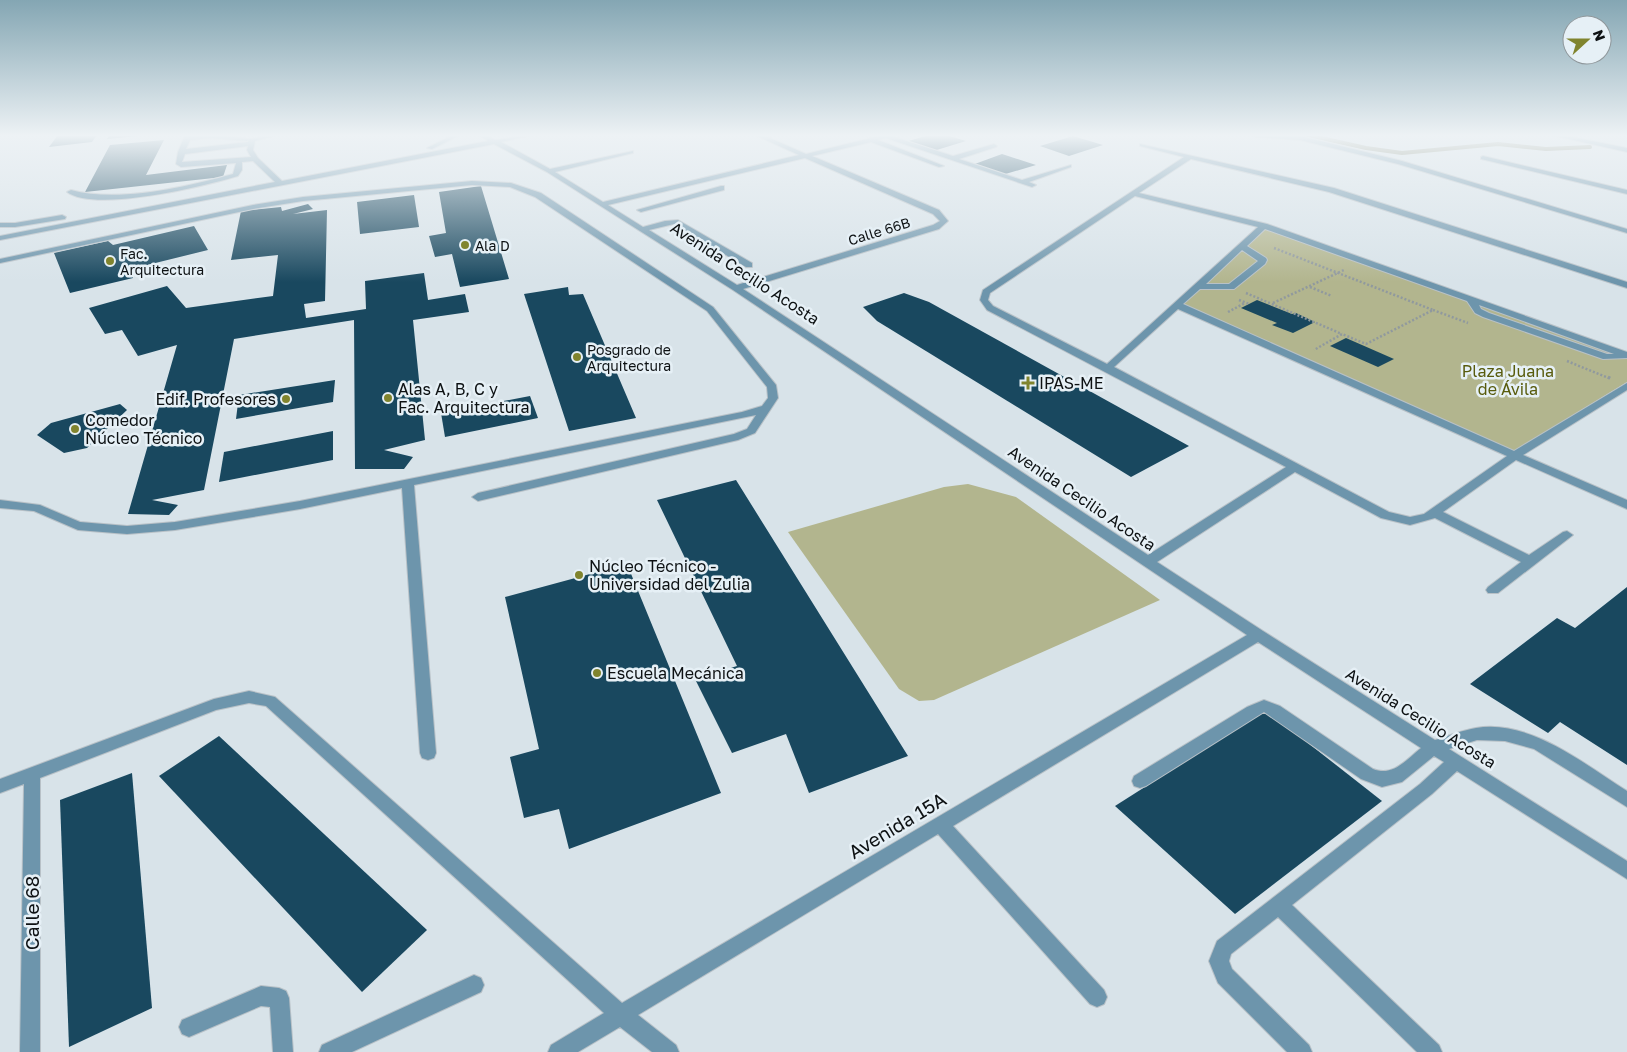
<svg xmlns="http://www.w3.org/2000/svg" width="1627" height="1052" font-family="'Golos Text',sans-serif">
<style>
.green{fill:#b2b58e}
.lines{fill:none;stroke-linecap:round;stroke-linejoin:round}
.stream{stroke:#676b4b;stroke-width:4}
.building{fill:#19485f}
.minor-casing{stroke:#b8c1c7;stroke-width:2}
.path-far1{stroke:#90999e;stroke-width:2.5;stroke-dasharray:2 2;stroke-linecap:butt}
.path{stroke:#90999e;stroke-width:3;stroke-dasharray:2.5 2.5;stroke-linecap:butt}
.minor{fill:#6d95ac;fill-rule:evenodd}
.poi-dot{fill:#80842e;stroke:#e6f0f6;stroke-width:2}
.labels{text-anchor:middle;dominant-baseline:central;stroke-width:5;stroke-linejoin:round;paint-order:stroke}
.far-street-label{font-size:14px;fill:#0d1113;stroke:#e6f0f6}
.far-poi-label{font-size:14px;fill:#0d1113;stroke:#e6f0f6;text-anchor:start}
.street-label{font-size:16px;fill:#0d1113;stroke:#e6f0f6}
.park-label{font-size:16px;fill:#585b0d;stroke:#e6f0f6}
.poi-label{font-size:16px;fill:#0d1113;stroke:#e6f0f6;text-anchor:start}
.near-street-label{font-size:19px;fill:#0d1113;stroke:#e6f0f6}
</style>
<rect width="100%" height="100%" fill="#d8e3e9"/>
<g class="green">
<polygon points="1266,228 1627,357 1627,382 1513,452 1181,305"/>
<polygon points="968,484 1016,497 1160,600 934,700 919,701 899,689 788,532 944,487"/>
</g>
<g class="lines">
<polyline class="stream" points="1308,135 1366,148 1402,153 1498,144 1546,149 1590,147"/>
</g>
<g class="building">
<polygon points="58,135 97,135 92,142 49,147"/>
<polygon points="110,135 138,135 138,136 107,139"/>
<polygon points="929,135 946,135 966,141 930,152 905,142"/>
<polygon points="1073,136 1103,145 1069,156 1040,146"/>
<polygon points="164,140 146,175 227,165 223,177 85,192 110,145"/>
<polygon points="1002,154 1036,165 1002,175 972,165"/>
<polygon points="481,186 509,279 460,287 452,254 435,257 429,236 446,233 439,192"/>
<polygon points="414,195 419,227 360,234 357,202"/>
<polygon points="308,204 313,209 293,214 327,210 325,301 304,304 306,318 366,309 365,281 424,273 428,300 465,294 469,312 413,320 425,440 384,450 413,457 404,469 355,469 354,320 234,339 204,490 152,500 178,505 169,515 128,514 177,345 138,356 122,330 105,334 89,308 167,286 186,308 273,296 278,255 231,260 241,211 281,207 282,211"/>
<polygon points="194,226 208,250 131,269 133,278 70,293 54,253 108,241 113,245"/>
<polygon points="568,287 569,295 583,294 636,418 569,431 524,294"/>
<polygon points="904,293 929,302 1189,446 1131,477 877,321 863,307"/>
<polygon points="1257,300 1292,314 1296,313 1315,322 1293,333 1272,325 1277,323 1241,308"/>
<polygon points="1346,338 1394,359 1378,367 1330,346"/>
<polygon points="335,380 333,402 236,419 239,395"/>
<polygon points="530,396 538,418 445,437 441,413"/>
<polygon points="120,404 127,410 87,448 64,453 37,435 51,423"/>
<polygon points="333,431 333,460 219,482 224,452"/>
<polygon points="736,480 908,756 809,793 786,734 732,753 695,679 737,666 657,500"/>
<polygon points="627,564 721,793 569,849 559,809 524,818 510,757 539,749 505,597"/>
<polygon points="1627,587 1627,765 1560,722 1548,733 1470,684 1557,618 1575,628"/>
<polygon points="1266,710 1382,801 1235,914 1115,806"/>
<polygon points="219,736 427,930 362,992 159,776"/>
<polygon points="132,773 152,1008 69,1047 60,800"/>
</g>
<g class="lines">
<g class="minor-casing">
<g id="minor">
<path d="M 185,135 L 218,135 L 250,139 L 277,135 L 255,141 L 253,150 L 258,158 L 282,181 L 488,141 L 479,135 L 486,135 L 495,140 L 532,135 L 501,142 L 550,169 L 633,151 L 633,153 L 555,172 L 603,202 L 799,155 L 755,135 L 763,135 L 806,154 L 883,135 L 896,135 L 894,137 L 953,156 L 994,144 L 997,146 L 996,147 L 959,159 L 1022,180 L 1071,165 L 1071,167 L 1029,182 L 1036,185 L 1032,187 L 886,138 L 878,140 L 944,166 L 939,167 L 871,142 L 812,156 L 939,210 L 948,221 L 939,229 L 743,289 L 1148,555 L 1286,467 L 987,310 L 980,300 L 983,290 L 1184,157 L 1140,146 L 1140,144 L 1334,188 L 1627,282 L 1627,288 L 1329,192 L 1191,159 L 1139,193 L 1267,224 L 1627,352 L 1627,358 L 1603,359 L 1483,317 L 1475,313 L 1467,301 L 1265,229 L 1247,246 L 1266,258 L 1267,260 L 1265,264 L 1234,289 L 1200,289 L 1183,304 L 1514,451 L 1627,383 L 1627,390 L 1523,455 L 1627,500 L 1627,509 L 1516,460 L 1443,512 L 1529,555 L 1563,532 L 1567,531 L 1573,535 L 1498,593 L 1488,593 L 1486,590 L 1488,587 L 1521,562 L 1435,518 L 1410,525 L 1381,518 L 1295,472 L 1157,562 L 1263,631 L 1435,740 C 1449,736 1463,730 1476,728 C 1530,719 1584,764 1627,791 L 1627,807 L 1534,749 L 1505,741 L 1477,740 L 1449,749 L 1627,861 L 1627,879 L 1457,771 L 1432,794 L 1292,905 L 1439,1045 L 1442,1052 L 1417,1052 L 1278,917 L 1231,954 L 1229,961 L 1232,969 L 1309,1045 L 1312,1052 L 1287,1052 L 1218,983 L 1209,961 L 1217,941 L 1420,784 L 1444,762 L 1434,756 L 1402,782 L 1382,787 L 1361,779 L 1264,712 L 1146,786 L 1140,788 L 1134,786 L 1132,781 L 1134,776 L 1247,707 L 1264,700 L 1280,706 L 1373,769 C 1393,777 1406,760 1421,748 L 1258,642 L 953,826 L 1104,990 L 1107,997 L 1104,1004 L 1097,1007 L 1090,1004 L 938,834 L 638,1015 L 676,1045 L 679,1052 L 652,1052 L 620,1027 L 578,1052 L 548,1052 L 551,1045 L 604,1013 L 266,706 L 249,703 L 216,710 L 40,778 L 40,1052 L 20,1052 L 24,784 L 0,793 L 0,779 L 214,699 L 249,691 L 275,697 L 622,1003 L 1247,635 L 733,290 L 547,172 L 494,144 L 0,240 L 0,236 L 275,182 L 253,161 L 242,162 L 242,170 L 238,176 C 205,186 95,213 67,192 L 71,190 C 118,203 186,187 233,174 L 236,163 L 181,167 L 176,164 L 178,152 ZM 211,138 L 247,141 L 249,140 L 248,142 L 186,149 L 190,140 ZM 248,146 L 247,150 L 251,157 L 182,162 L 185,154 ZM 805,158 L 933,214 L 940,221 L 933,225 L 737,285 L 649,230 L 674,224 L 746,267 L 752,267 L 752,263 L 678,220 L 665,221 L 643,227 L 608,205 ZM 1135,196 L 1258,227 L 1107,364 L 993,306 L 988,300 L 990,293 ZM 1242,250 L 1258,261 L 1229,284 L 1206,284 ZM 1479,305 L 1614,354 L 1607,354 L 1489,313 L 1481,309 ZM 1178,309 L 1507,456 L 1424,514 L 1410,517 L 1389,512 L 1114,367 Z"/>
<polygon points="453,135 460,135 432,149 427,148"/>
<polygon points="1253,135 1300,136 1402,161 1627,229 1627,233 1398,164 1300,140 1256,137"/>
<polygon points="1551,135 1562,135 1627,148 1627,152"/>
<polygon points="1483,156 1627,190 1627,194 1481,159 1481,157"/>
<polygon points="472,181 511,183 541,193 713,307 776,385 778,398 755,433 738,440 478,501 472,497 478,493 734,434 747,429 756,415 414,485 436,753 434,758 428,760 422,758 420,753 402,488 300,509 175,530 127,534 78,530 34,511 0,508 0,500 40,505 80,522 127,526 175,522 300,501 742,412 762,406 768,398 767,387 707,311 535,197 510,187 472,185 303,201 253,209 0,263 0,259 253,205 303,197"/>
<polygon points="721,186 724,186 724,190 641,212 637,210"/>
<polygon points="62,215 66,217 65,219 15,227 0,227 0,223 15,223"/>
<polygon points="474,975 481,978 484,985 481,992 352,1052 319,1052 322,1045"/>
<polygon points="261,986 279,988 286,991 289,998 293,1052 273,1052 270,1007 261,1006 189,1037 182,1034 179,1027 182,1020"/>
</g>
</g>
<g class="path-far1">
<polyline points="1274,248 1433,310 1366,344 1342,334 1314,350"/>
<polyline points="1310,287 1332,296"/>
<polyline points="1246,293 1342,334"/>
<polyline points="1239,300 1249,304"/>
<polyline points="1273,303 1344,270"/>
<polyline points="1433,310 1468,323"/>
<polyline points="1228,312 1245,303"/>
<polyline points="1567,361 1611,379"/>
</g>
<polyline class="path" points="1608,377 1612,379"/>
<use href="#minor" class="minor"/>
</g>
<linearGradient id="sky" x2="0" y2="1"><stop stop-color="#84a6b3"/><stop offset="0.48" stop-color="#edf2f5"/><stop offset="1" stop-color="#edf2f5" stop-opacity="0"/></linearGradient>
<rect width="1627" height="282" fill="url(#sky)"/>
<g class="poi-dot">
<circle cx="465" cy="245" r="5"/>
<circle cx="110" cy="261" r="5"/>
<circle cx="577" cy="357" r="5"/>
<path d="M1025.5 375.5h5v5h5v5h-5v5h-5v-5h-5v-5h5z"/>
<circle cx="388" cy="398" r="5"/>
<circle cx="286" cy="399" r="5"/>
<circle cx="75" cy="429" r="5"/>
<circle cx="579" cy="575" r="5"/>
<circle cx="597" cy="673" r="5"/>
</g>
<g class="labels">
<g class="far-street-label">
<text transform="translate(879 231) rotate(-17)">Calle 66B</text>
</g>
<g class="far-poi-label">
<text x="475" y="245">Ala D</text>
<text x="120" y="253">Fac.<tspan x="120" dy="16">Arquitectura</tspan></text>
<text x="587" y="349">Posgrado de<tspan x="587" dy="16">Arquitectura</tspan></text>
</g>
<g class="street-label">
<text transform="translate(745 273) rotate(33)">Avenida Cecilio Acosta</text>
<text transform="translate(1082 498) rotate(34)">Avenida Cecilio Acosta</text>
<text transform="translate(1421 718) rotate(32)">Avenida Cecilio Acosta</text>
</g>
<g class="park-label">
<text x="1508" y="371">Plaza Juana<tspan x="1508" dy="18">de Ávila</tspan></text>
</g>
<g class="poi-label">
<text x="1039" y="383">IPAS-ME</text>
<text x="398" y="389">Alas A, B, C y<tspan x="398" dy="18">Fac. Arquitectura</tspan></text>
<text x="276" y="399" text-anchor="end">Edif. Profesores</text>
<text x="85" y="420">Comedor<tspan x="85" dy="18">Núcleo Técnico</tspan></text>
<text x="589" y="566">Núcleo Técnico -<tspan x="589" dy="18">Universidad del Zulia</tspan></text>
<text x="607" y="673">Escuela Mecánica</text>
</g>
<g class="near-street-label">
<text transform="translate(897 825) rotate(-31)">Avenida 15A</text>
<text transform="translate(31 913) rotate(-90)">Calle 68</text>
</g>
</g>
<g transform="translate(1587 40) rotate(69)"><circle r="24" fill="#e6f0f6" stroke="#8f979b"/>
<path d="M0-4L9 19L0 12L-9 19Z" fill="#80842e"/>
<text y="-8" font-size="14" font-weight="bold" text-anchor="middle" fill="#0d1113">N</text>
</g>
</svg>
